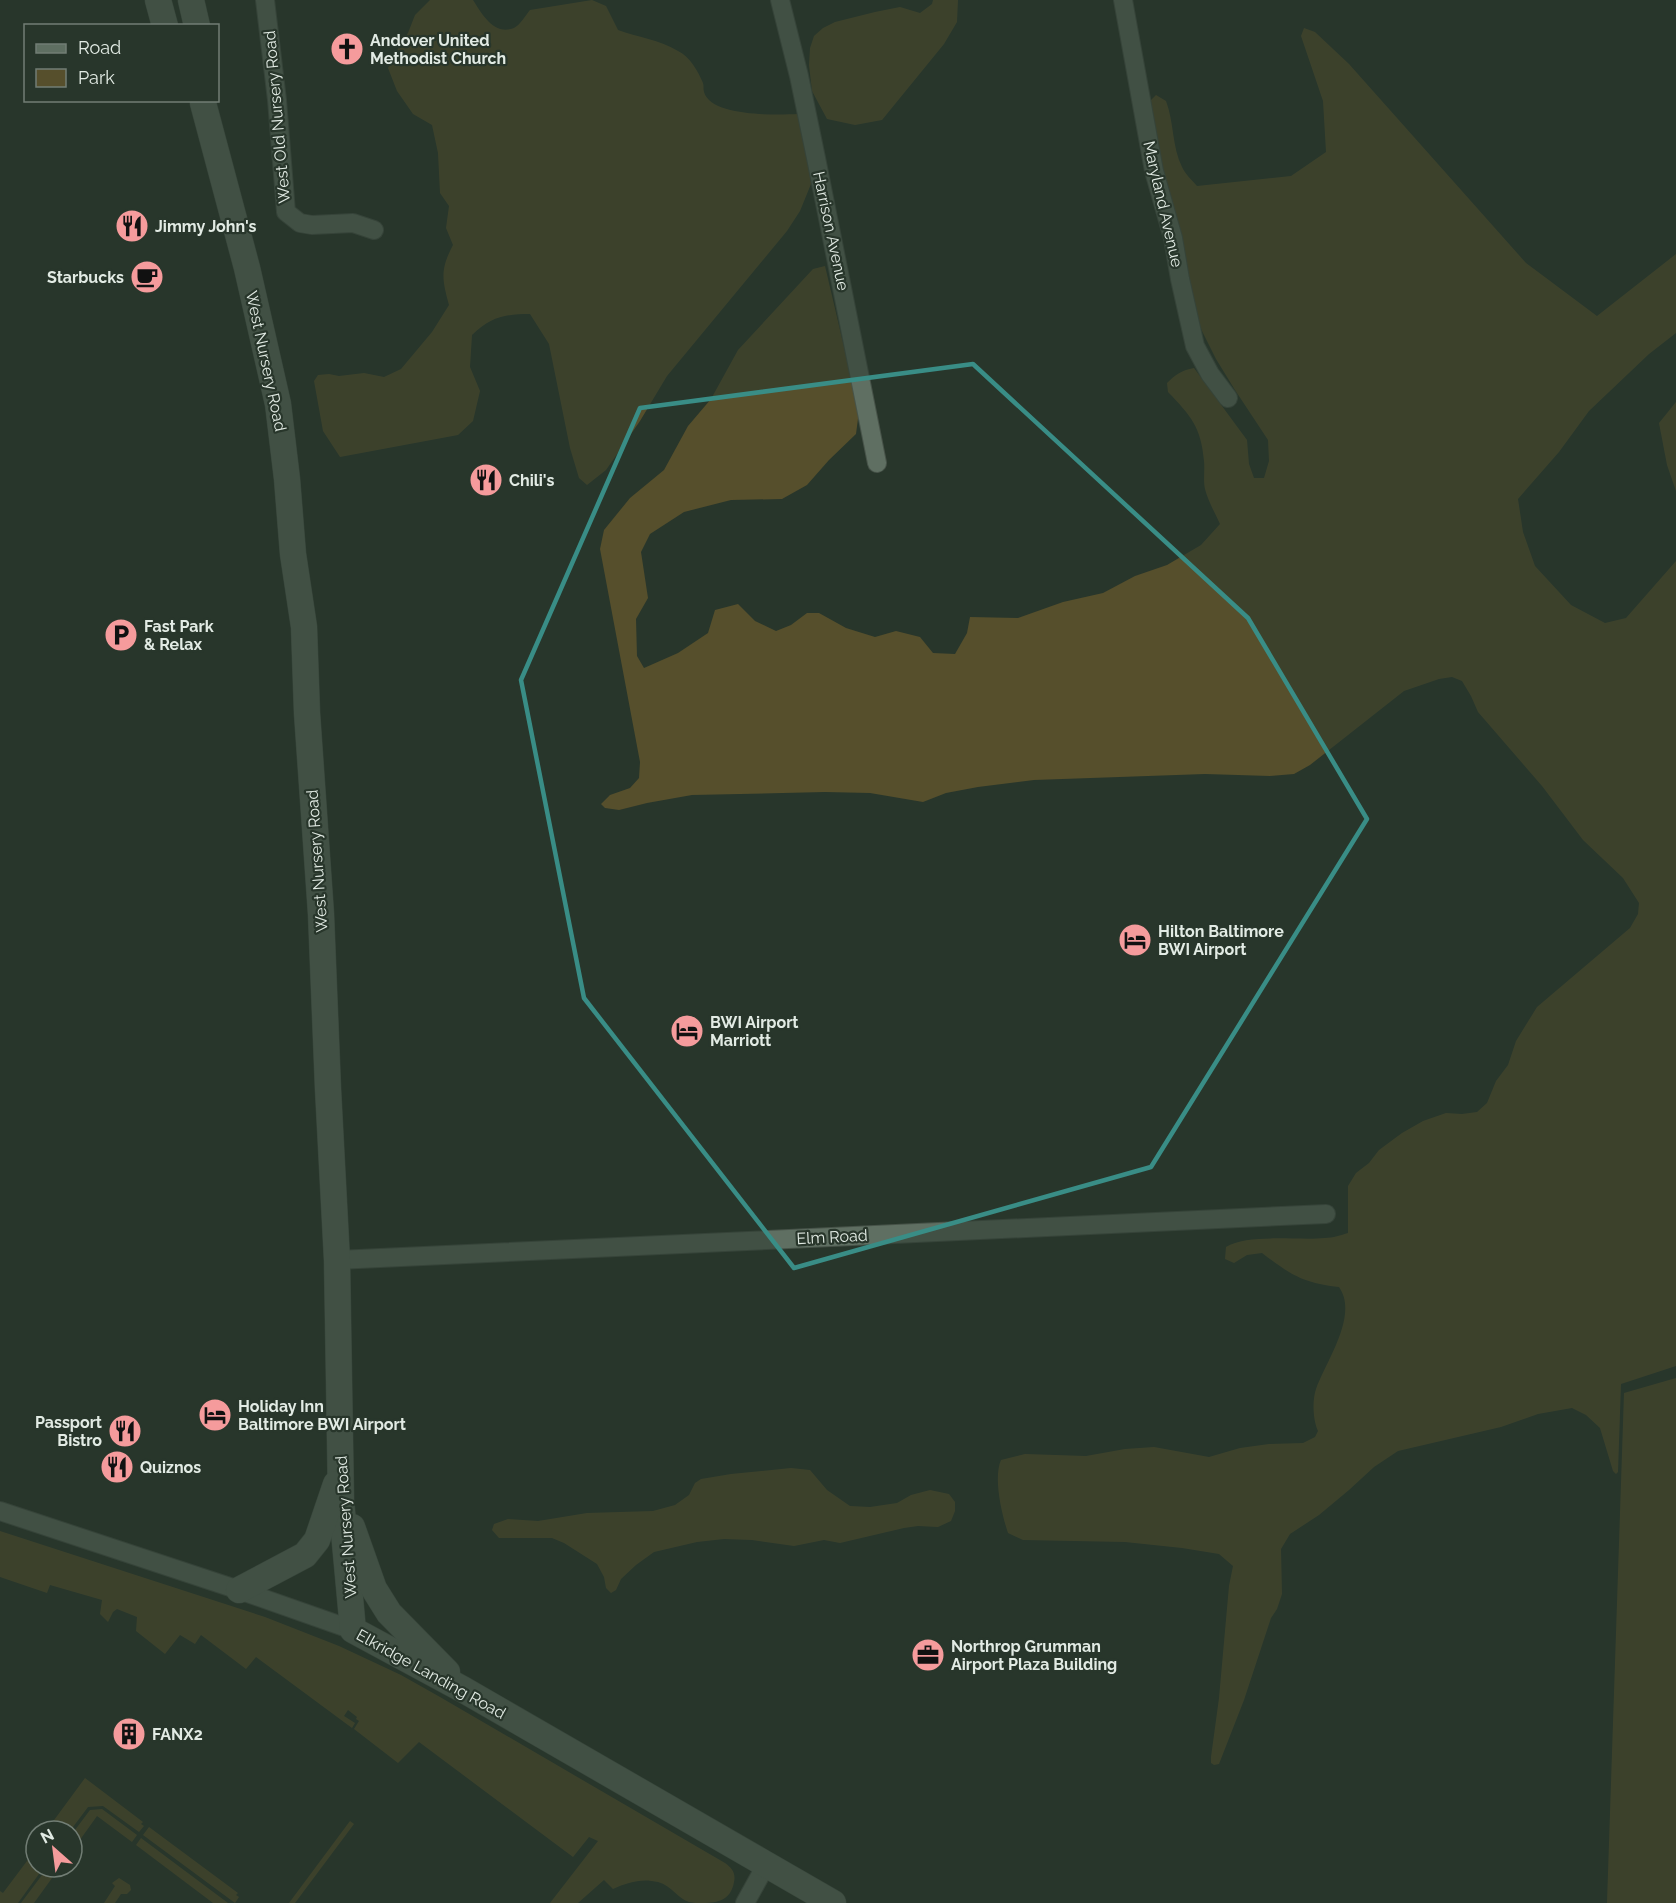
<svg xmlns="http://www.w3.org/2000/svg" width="1676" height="1903" font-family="Raleway,sans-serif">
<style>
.green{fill:#564f2c}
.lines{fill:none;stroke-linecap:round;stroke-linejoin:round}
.minor-casing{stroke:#475349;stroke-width:20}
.secondary-casing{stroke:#475349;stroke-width:27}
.minor{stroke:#5f6f62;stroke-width:18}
.secondary{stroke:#5f6f62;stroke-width:26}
.marked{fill:none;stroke:#398d86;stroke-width:4.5;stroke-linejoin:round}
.labels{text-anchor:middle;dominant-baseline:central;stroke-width:4.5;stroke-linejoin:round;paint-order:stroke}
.poi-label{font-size:16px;font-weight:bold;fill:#e2ebe4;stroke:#28362b;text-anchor:start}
.street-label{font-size:16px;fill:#e2ebe4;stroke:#28362b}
</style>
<rect width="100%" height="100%" fill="#28362b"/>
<g class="green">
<path d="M 430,0 L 473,0 C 482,14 494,36 514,28 C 520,25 526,15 530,10 L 592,0 L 606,6 L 618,30 C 637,37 660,40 678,51 C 690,57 698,71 703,83 C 704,86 703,89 704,92 C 711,117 777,115 798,114 L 806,141 L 811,184 L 800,211 L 787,231 L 667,376 L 640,421 L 606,470 L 587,485 L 579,478 L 570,448 L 549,344 L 530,314 C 504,314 491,317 472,335 L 470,367 L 480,391 L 473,421 L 458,435 L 340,457 L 323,431 L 314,381 L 318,375 L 329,374 L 339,376 L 364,373 L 384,377 L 401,369 L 432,332 L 449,305 C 442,279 440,270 453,245 L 446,228 L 449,206 L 440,193 L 438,153 L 432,125 L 413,114 L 397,91 L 388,68 L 400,45 L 408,33 L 415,15 Z"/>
<polygon points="933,0 958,0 957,22 944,44 882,120 855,125 827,119 812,91 809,65 810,48 814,36 823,28 835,22 875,12 900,7 920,13 932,4"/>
<path d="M 1304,28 L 1315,32 L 1349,64 L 1526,263 L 1597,316 L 1676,254 L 1676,333 L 1649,354 L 1589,411 L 1559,452 L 1518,499 L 1523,532 L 1535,566 L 1571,605 L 1605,623 L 1626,618 L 1676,561 L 1676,1366 L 1621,1384 L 1618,1472 L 1616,1474 L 1613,1471 L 1600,1428 L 1586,1415 L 1572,1408 L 1538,1414 L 1501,1427 L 1398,1451 L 1374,1467 L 1349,1490 L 1319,1515 L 1290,1534 L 1281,1549 L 1282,1594 L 1277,1609 L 1271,1618 L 1244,1700 L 1219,1764 L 1214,1765 L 1211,1763 L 1211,1757 L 1219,1698 L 1229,1586 L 1233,1566 L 1219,1554 L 1182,1548 L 1125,1542 L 1023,1540 L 1008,1533 C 1002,1515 993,1478 1001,1460 L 1025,1454 L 1086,1456 L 1125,1449 L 1154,1447 L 1209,1457 L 1240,1448 L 1269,1444 L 1303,1443 L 1315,1437 L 1318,1431 C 1313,1420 1312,1401 1316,1389 C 1326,1361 1359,1315 1339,1287 C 1303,1283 1291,1275 1262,1253 L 1247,1255 L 1234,1263 L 1225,1259 L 1226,1247 C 1248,1233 1299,1241 1325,1238 C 1333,1238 1341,1235 1348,1233 L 1348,1186 L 1356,1173 L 1369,1163 L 1379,1150 L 1402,1133 L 1423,1121 L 1446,1113 L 1462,1114 L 1477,1112 L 1487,1103 L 1496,1081 L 1508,1065 L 1516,1041 L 1537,1007 L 1630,928 L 1638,914 L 1639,903 L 1623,878 L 1583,840 L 1542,786 L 1478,712 L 1471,696 L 1462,681 L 1452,677 L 1439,679 L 1404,691 L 1310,765 L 1294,774 L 1270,776 L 1205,774 L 1034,780 L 978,787 L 946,793 L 923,802 L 870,793 L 825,792 L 692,795 L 647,803 L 619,810 L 605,808 L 601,804 L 610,795 L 630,788 L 639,778 L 640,762 L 600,549 L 604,530 L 630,498 L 664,470 L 688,426 L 711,399 L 738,350 L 813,269 L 825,266 L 859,411 L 856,434 L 829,460 L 807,485 L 782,499 L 731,500 L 684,512 L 650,534 L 641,552 L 648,598 L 636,619 L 637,656 L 644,668 L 678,653 L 708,633 L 715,610 L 738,604 L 755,621 L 776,631 L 791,625 L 807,613 L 819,613 L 846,628 L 875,637 L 896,631 L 920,637 L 933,653 L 955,654 L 967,633 L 970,617 L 1018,618 L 1063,602 L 1103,593 L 1135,576 L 1167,565 L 1201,545 L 1220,524 C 1215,513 1208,501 1205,489 C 1203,480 1205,470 1204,461 C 1201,427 1191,416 1168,392 L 1167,383 C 1175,375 1182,370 1194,368 L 1247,440 L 1249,464 L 1254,478 L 1264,478 L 1269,461 L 1268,440 L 1235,390 L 1216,359 L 1202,331 L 1189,296 L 1162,181 L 1150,101 L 1156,95 L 1166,101 C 1174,122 1172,147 1182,167 C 1185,174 1192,180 1197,186 L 1291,176 L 1326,152 L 1323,101 L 1301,36 Z"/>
<polygon points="1676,402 1676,491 1667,465 1659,423"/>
<polygon points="1676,1378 1676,1903 1607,1903 1624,1393"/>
<polygon points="791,1468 810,1470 827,1490 850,1506 870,1507 897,1503 911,1495 930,1490 949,1494 955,1502 955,1511 951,1521 938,1527 918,1526 904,1528 840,1543 824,1540 794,1546 752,1540 724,1539 697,1542 654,1552 636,1565 621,1579 616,1590 611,1593 606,1588 604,1577 597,1564 564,1543 552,1538 499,1538 492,1530 494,1524 508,1519 538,1521 587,1513 653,1511 675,1505 689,1495 695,1483 701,1479 731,1474"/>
<path d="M 0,1531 L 265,1617 L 339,1646 L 401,1675 L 440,1697 L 725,1863 C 732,1868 736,1873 734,1882 C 731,1900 718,1903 703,1903 C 698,1903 693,1903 689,1902 C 677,1898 672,1886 658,1882 C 642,1878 628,1882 613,1889 L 604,1880 L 578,1903 L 550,1903 L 598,1841 L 589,1837 L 573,1857 L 419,1742 L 398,1763 L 354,1729 L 359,1721 L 356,1719 L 357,1717 L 348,1710 L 344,1716 L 355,1723 L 352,1728 L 256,1657 L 246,1669 L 201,1635 L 195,1644 L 180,1635 L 165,1654 L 136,1631 L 137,1617 L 117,1609 L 113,1612 L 108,1622 L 100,1614 L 102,1600 L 50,1585 L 47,1593 L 0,1577 Z"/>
<polygon points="85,1778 143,1822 141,1824 144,1826 139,1832 103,1806 88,1807 70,1831 46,1831"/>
<polygon points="102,1809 137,1835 132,1842 97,1816 72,1851 72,1834 90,1810"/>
<polygon points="350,1821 354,1824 295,1903 289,1903"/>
<polygon points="149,1827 238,1893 236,1895 239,1897 235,1903 143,1835"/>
<polygon points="141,1838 228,1903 213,1903 136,1845"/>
<polygon points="36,1849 36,1867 44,1867 18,1903 0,1903 0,1891 3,1893"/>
<polygon points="48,1867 60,1867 34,1903 21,1903"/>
<polygon points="119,1878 130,1885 131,1890 127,1894 121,1894 115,1903 104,1903 115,1886 112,1883"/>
</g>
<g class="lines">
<g class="minor-casing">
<g id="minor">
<polyline points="265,0 277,100 286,212 300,223 312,225 353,223 374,230"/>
<polyline points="780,0 799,76 816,158 877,463"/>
<polyline points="1123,0 1154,171 1173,238 1180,279 1195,346 1210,374 1228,398"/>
<polyline points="337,1260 1326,1214"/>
<polyline points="0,1511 239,1590 353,1630"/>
<polyline points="745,1903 766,1865"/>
</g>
</g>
<g class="secondary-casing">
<g id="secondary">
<polyline points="158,0 165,26"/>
<polyline points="191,0 197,26"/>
<polyline points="204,100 203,103 247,268 278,404 287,479 293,554 304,627 307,713 321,914 328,1089 337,1260 341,1500 353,1630 464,1690 833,1903"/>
<polyline points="352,1527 374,1589 389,1613 447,1672"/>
<polyline points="239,1590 305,1555 317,1540 336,1484"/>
</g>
</g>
<use href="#minor" class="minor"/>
<use href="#secondary" class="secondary"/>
</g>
<path d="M0 0H1676V1903H0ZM 973,364 L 1248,618 L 1367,819 L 1151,1167 L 794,1268 L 584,998 L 521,680 L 640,408 Z" fill="#28362b" fill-opacity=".55" fill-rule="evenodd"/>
<path class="marked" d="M 973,364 L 1248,618 L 1367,819 L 1151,1167 L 794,1268 L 584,998 L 521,680 L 640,408 Z"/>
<defs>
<g id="church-disc" transform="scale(1.725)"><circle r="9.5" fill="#f59b9c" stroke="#28362b"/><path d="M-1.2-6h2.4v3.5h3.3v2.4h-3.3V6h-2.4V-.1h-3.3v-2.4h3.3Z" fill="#111"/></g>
<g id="restaurant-disc" transform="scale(1.725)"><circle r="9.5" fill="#f59b9c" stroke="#28362b"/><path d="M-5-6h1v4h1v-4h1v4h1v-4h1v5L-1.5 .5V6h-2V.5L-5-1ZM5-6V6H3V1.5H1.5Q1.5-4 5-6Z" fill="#111"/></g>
<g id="cafe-disc" transform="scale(1.725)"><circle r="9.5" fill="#f59b9c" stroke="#28362b"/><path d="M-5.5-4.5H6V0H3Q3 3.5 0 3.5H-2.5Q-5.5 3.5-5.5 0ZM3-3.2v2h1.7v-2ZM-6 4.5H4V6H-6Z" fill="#111"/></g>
<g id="parking-disc" transform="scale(1.725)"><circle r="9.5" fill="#f59b9c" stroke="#28362b"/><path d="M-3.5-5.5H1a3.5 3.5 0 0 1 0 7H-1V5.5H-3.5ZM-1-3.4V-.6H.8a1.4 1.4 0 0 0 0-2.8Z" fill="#111"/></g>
<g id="hotel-disc" transform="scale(1.725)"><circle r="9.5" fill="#f59b9c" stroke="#28362b"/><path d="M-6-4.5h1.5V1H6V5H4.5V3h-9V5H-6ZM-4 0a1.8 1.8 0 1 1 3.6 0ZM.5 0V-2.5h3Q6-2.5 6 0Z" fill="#111"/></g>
<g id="office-disc" transform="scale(1.725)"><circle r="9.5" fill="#f59b9c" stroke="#28362b"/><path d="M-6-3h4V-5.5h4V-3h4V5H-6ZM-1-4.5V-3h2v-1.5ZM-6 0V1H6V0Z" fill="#111"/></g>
<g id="building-disc" transform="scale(1.725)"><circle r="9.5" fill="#f59b9c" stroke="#28362b"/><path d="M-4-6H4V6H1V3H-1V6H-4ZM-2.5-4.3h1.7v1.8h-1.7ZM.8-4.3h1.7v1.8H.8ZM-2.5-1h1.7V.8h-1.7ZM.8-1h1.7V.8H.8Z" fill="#111"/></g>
</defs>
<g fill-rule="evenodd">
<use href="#church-disc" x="347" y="49"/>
<use href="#restaurant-disc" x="132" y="226"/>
<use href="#cafe-disc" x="147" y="277"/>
<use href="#restaurant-disc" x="486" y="480"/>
<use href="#parking-disc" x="121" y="635"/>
<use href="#hotel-disc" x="1135" y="940"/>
<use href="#hotel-disc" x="687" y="1031"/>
<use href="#hotel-disc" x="215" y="1415"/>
<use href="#restaurant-disc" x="125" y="1431"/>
<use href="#restaurant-disc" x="117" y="1467"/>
<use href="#office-disc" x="928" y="1655"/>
<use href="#building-disc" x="129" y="1734"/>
</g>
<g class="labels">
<g class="poi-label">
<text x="370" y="40">Andover United<tspan x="370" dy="18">Methodist Church</tspan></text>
<text x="155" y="226">Jimmy John's</text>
<text x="124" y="277" text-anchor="end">Starbucks</text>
<text x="509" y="480">Chili's</text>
<text x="144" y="626">Fast Park<tspan x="144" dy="18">&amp; Relax</tspan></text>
<text x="1158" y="931">Hilton Baltimore<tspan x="1158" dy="18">BWI Airport</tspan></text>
<text x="710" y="1022">BWI Airport<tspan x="710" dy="18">Marriott</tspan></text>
<text x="238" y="1406">Holiday Inn<tspan x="238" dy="18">Baltimore BWI Airport</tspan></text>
<text x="102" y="1422" text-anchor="end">Passport<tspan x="102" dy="18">Bistro</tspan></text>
<text x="140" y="1467">Quiznos</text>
<text x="951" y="1646">Northrop Grumman<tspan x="951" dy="18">Airport Plaza Building</tspan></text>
<text x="152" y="1734">FANX2</text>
</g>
<g class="street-label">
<text transform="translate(277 117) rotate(-95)">West Old Nursery Road</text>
<text transform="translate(1163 204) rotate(77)">Maryland Avenue</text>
<text transform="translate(831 231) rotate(78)">Harrison Avenue</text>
<text transform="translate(266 361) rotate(78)">West Nursery Road</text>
<text transform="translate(317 861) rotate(-94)">West Nursery Road</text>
<text transform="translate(832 1237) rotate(-3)">Elm Road</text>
<text transform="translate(346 1527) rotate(-94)">West Nursery Road</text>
<text transform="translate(431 1674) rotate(29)">Elkridge Landing Road</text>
</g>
</g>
<rect x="24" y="24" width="195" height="78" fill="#28362b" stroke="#727e75" stroke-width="1.5"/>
<rect x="36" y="44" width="30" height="9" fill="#5f6f62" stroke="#727e75" stroke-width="1.5"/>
<text x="78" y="54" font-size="18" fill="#e2ebe4">Road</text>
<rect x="36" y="69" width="30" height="18" fill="#564f2c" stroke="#727e75" stroke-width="1.5"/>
<text x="78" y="84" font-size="18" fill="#e2ebe4">Park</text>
<g transform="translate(54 1849) rotate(332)"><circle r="28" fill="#28362b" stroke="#727e75" stroke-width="1.5"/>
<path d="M0-4.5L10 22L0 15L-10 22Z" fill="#f59b9c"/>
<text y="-9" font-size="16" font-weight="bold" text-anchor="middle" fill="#e2ebe4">N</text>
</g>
</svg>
